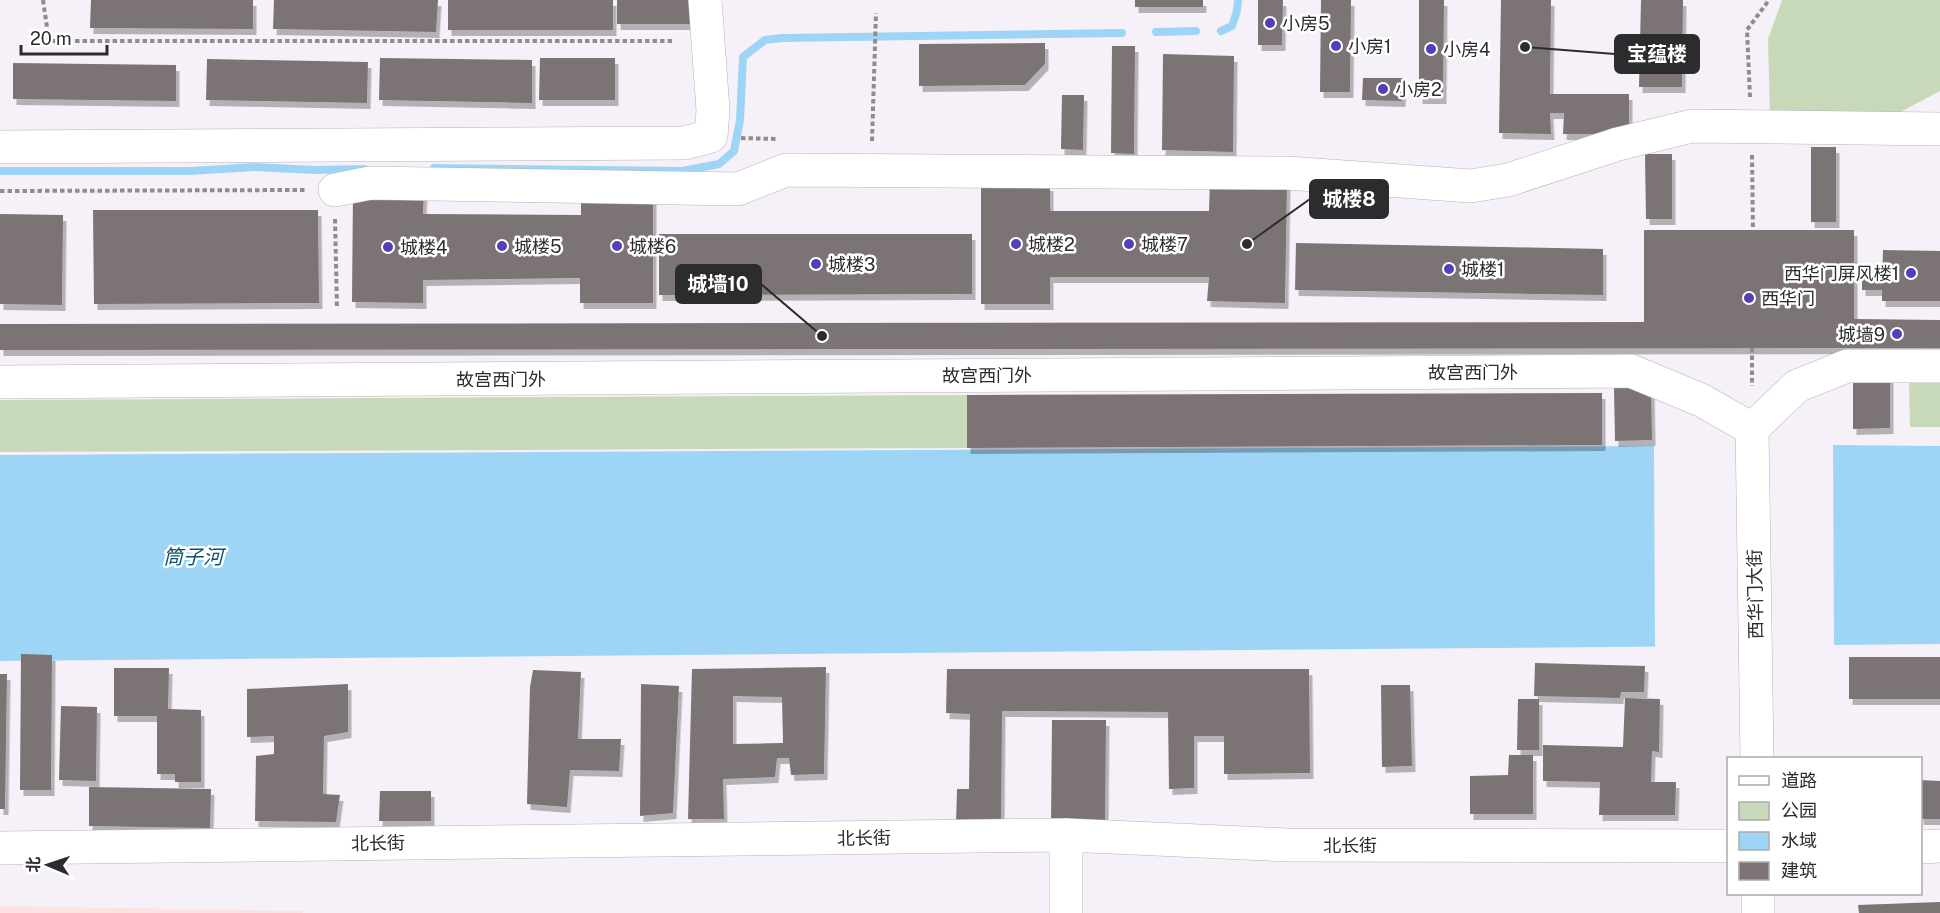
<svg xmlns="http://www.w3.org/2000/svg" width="1940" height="913" font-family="'Public Sans','Noto Sans SC',sans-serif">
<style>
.education{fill:#fde2e2}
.green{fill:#c8d9b9}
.water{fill:#9ed5f6}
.pier{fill:#f6f1f8}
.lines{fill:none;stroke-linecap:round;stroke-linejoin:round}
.stream{stroke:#9ed5f6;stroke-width:8}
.building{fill:#7b7375;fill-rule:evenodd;filter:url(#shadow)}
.minor-casing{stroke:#b7b2b9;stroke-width:34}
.path{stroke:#8f8c90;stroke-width:4;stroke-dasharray:4.5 3;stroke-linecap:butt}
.minor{stroke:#fff;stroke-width:33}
.poi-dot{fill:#533fb7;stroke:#fff;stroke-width:2}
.labels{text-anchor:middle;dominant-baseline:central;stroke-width:5;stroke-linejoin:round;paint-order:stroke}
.poi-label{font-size:18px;fill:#2c2b2d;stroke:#fff;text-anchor:start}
.street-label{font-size:18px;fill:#2c2b2d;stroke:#fff}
.water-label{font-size:20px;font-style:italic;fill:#0b5171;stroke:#fff}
.leader{fill:none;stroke:#2c2b2d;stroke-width:2}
.callout-dot{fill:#2c2b2d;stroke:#fff;stroke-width:2}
.callout{fill:#2c2b2d;stroke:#2c2b2d;stroke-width:2}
.callout-label{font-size:20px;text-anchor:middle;font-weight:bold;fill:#fff}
</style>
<defs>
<filter id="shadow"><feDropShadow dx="3.5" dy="6" stdDeviation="0" flood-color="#0004"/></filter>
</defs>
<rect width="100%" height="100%" fill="#f6f1f8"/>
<polygon class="education" points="0,906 303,911 303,913 0,913"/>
<g class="green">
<polygon points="1782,0 1940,0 1940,91 1889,118 1770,118 1768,39"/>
<polygon points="1909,382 1940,382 1940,427 1910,427"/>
<polygon points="967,395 967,448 0,452 0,400"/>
</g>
<polygon class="water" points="1833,445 1940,446 1940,644 0,661 0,455"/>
<polygon class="pier" points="1833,442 1834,648 1655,650 1654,444"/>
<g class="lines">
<g class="stream">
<polyline points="1221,31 1232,26 1237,11 1238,0"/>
<polyline points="1156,32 1196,31"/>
<polyline points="434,168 682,171 719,164 734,151 740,120 743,57 765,40 782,38 1122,33"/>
<polyline points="0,171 190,171 255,167 314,170 364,169"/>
</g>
</g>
<g class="building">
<polygon points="91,0 253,0 253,29 90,28"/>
<polygon points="274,0 438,0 436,32 273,29"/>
<rect x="448" y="0" width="165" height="30"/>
<rect x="617" y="0" width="73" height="24"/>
<rect x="1135" y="0" width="68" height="7"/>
<polygon points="1258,0 1283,0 1282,45 1258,45"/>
<polygon points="1321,0 1351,0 1350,92 1320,92"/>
<polygon points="1419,0 1444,0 1443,98 1419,98"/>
<polygon points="1501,0 1551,0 1550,94 1629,94 1629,134 1563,134 1564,113 1550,113 1551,134 1499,133"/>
<polygon points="1641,0 1683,0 1682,87 1639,87"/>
<polygon points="1045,43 1045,64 1025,85 919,86 919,44"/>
<polygon points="1112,46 1135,46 1134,154 1111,153"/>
<polygon points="1163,54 1234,56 1233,152 1162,150"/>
<polygon points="380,58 532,60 532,103 379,100"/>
<polygon points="540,58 615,58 615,100 539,100"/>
<polygon points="207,59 368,62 367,103 206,100"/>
<polygon points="13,63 176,65 176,101 13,99"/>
<polygon points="1363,78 1403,78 1402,101 1362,100"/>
<polygon points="1062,95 1084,95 1083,150 1061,149"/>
<rect x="1811" y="147" width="25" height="75"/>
<polygon points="1645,154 1672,154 1672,219 1646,219"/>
<polygon points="1210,179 1287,181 1285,303 1207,301 1209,277 1050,277 1050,304 981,304 981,184 1050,185 1050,211 1209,211"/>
<polygon points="581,188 653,188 653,303 580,303 580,278 423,280 423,303 352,302 353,189 424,189 423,214 581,215"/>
<polygon points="93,210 318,210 319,303 94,304"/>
<polygon points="0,214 63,215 62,305 0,304"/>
<polygon points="1644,230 1854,230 1854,270 1862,270 1862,264 1871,264 1871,281 1882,281 1883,250 1940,251 1940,301 1882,301 1882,290 1862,290 1862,276 1854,276 1854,319 1940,320 1940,348 0,350 0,324 1644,322"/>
<polygon points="659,234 972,234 972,294 659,295"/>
<polygon points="1296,243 1603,249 1603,295 1295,290"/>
<polygon points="1890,374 1890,428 1853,429 1853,375"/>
<polygon points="1651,386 1652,440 1615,441 1614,387"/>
<polygon points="1602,393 1602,445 967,448 967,395"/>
<polygon points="21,654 52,655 51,790 20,790"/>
<rect x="1849" y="657" width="91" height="42"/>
<polygon points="1535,663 1645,666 1644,692 1621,692 1620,698 1534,696"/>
<path d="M 826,667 L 824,774 L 791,775 L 789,758 L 777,758 L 775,777 L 723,779 L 724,819 L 688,819 L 692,669 ZM 733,696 L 782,697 L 783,743 L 733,744 Z"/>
<polygon points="114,668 169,668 168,709 201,710 201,782 175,782 175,774 157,774 157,716 114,716"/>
<polygon points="947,669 1309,669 1310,773 1224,774 1224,736 1194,736 1194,788 1169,789 1168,712 1002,711 1001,825 956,825 957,789 969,789 970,714 946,713"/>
<polygon points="533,670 581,672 578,739 621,739 619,771 570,770 567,807 527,804 530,687"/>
<polygon points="0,674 7,674 5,809 0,809"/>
<polygon points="348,684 348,732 324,736 323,794 340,795 336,822 255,821 256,756 274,754 274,736 247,737 247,689"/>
<polygon points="641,684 679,686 673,813 640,816"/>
<polygon points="1381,685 1410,685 1412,766 1382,767"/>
<polygon points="1625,698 1660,699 1659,752 1652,751 1651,782 1676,782 1675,815 1599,815 1600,782 1543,781 1543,745 1623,747"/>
<polygon points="1518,699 1539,699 1539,750 1517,750"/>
<polygon points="61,706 97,707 96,781 59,780"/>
<polygon points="1052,720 1106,720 1105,822 1051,822"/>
<polygon points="1509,755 1533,755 1533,814 1470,814 1470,776 1508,775"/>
<polygon points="1920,780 1940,781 1940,819 1920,819"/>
<polygon points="89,787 211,789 210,828 89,826"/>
<polygon points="380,791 431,791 431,821 379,821"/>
<polygon points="1940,902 1940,913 1859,913 1858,905"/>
</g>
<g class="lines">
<g class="minor-casing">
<g id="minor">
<polyline points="0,147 685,143 711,136 713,110 705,0"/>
<polyline points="335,190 370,183 738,189 786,170 1287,173 1471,186 1508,180 1618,144 1692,126 1940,129"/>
<polyline points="0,382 1631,371 1701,400 1752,429 1797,386 1847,366 1940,366"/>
<polyline points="1752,429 1757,758"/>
<polyline points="1920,847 1940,846"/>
<polyline points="0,848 1066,835 1288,845 1728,846"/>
<polyline points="1066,913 1066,835"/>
<polyline points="1758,913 1758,894"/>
</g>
</g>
<g class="path">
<polyline points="43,0 49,41 673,41"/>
<polyline points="1750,97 1747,30 1769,0"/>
<polyline points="741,138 776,139"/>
<polyline points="872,141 876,13"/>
<polyline points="1752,155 1753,230"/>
<polyline points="0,191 305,190"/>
<polyline points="335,219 337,308"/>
<polyline points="1752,348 1752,386"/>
</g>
<use href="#minor" class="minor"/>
</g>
<g class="poi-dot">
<circle cx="1270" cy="23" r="6"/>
<circle cx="1336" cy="46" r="6"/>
<circle cx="1431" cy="49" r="6"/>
<circle cx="1383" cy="89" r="6"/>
<circle cx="1016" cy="244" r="6"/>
<circle cx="1129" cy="244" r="6"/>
<circle cx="502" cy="246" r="6"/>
<circle cx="617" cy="246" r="6"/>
<circle cx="388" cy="247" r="6"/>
<circle cx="816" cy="264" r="6"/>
<circle cx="1449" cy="269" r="6"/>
<circle cx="1911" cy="273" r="6"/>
<circle cx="1749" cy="298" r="6"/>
<circle cx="1897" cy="334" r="6"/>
</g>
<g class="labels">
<g class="poi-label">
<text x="1282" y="23">小房5</text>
<text x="1348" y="46">小房1</text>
<text x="1443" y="49">小房4</text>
<text x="1395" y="89">小房2</text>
<text x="1028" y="244">城楼2</text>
<text x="1141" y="244">城楼7</text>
<text x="514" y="246">城楼5</text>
<text x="629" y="246">城楼6</text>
<text x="400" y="247">城楼4</text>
<text x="828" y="264">城楼3</text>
<text x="1461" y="269">城楼1</text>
<text x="1899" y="273" text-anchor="end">西华门屏风楼1</text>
<text x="1761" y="298">西华门</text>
<text x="1885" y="334" text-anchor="end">城墙9</text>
</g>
<g class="street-label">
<text x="1473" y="372">故宫西门外</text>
<text x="987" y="375">故宫西门外</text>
<text x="501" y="379">故宫西门外</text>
<text transform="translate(1755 594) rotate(-91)">西华门大街</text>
<text transform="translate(864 838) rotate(-1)">北长街</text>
<text transform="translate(378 843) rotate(-1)">北长街</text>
<text x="1350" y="845">北长街</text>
</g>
<g class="water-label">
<text x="193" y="557">筒子河</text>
</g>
</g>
<path class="leader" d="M1525 47L1615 54M1247 244L1310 199M822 336L761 284"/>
<g class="callout-dot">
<circle cx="1525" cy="47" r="6"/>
<circle cx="1247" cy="244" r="6"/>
<circle cx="822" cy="336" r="6"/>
</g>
<g class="callout">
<rect x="1615" y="35" width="84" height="38" rx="6"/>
<rect x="1310" y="180" width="78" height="38" rx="6"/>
<rect x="676" y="265" width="85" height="38" rx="6"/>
</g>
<g class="callout-label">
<text x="1657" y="61">宝蕴楼</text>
<text x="1349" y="206">城楼8</text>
<text x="718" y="291">城墙10</text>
</g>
<rect x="1727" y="757" width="195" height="138" fill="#ffffff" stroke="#abaaab" stroke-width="1.5"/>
<rect x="1739" y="776" width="30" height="9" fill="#ffffff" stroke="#abaaab" stroke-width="1.5"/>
<text x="1781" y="787" font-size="18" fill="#2c2b2d">道路</text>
<rect x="1739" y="802" width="30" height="18" fill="#c8d9b9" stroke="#abaaab" stroke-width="1.5"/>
<text x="1781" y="817" font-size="18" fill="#2c2b2d">公园</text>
<rect x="1739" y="832" width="30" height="18" fill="#9ed5f6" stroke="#abaaab" stroke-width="1.5"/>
<text x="1781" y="847" font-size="18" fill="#2c2b2d">水域</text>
<rect x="1739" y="862" width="30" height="18" fill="#7b7375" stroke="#abaaab" stroke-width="1.5"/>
<text x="1781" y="877" font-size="18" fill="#2c2b2d">建筑</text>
<g transform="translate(48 865) rotate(272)" stroke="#ffffff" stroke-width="4.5" paint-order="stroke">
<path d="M0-4.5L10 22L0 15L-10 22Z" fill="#2c2b2d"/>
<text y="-9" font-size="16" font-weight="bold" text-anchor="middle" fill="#2c2b2d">北</text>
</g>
<path d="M21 45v9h86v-9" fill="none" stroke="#2c2b2d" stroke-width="3"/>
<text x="30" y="45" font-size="18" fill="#2c2b2d" stroke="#ffffff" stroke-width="4.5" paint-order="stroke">20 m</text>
</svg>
